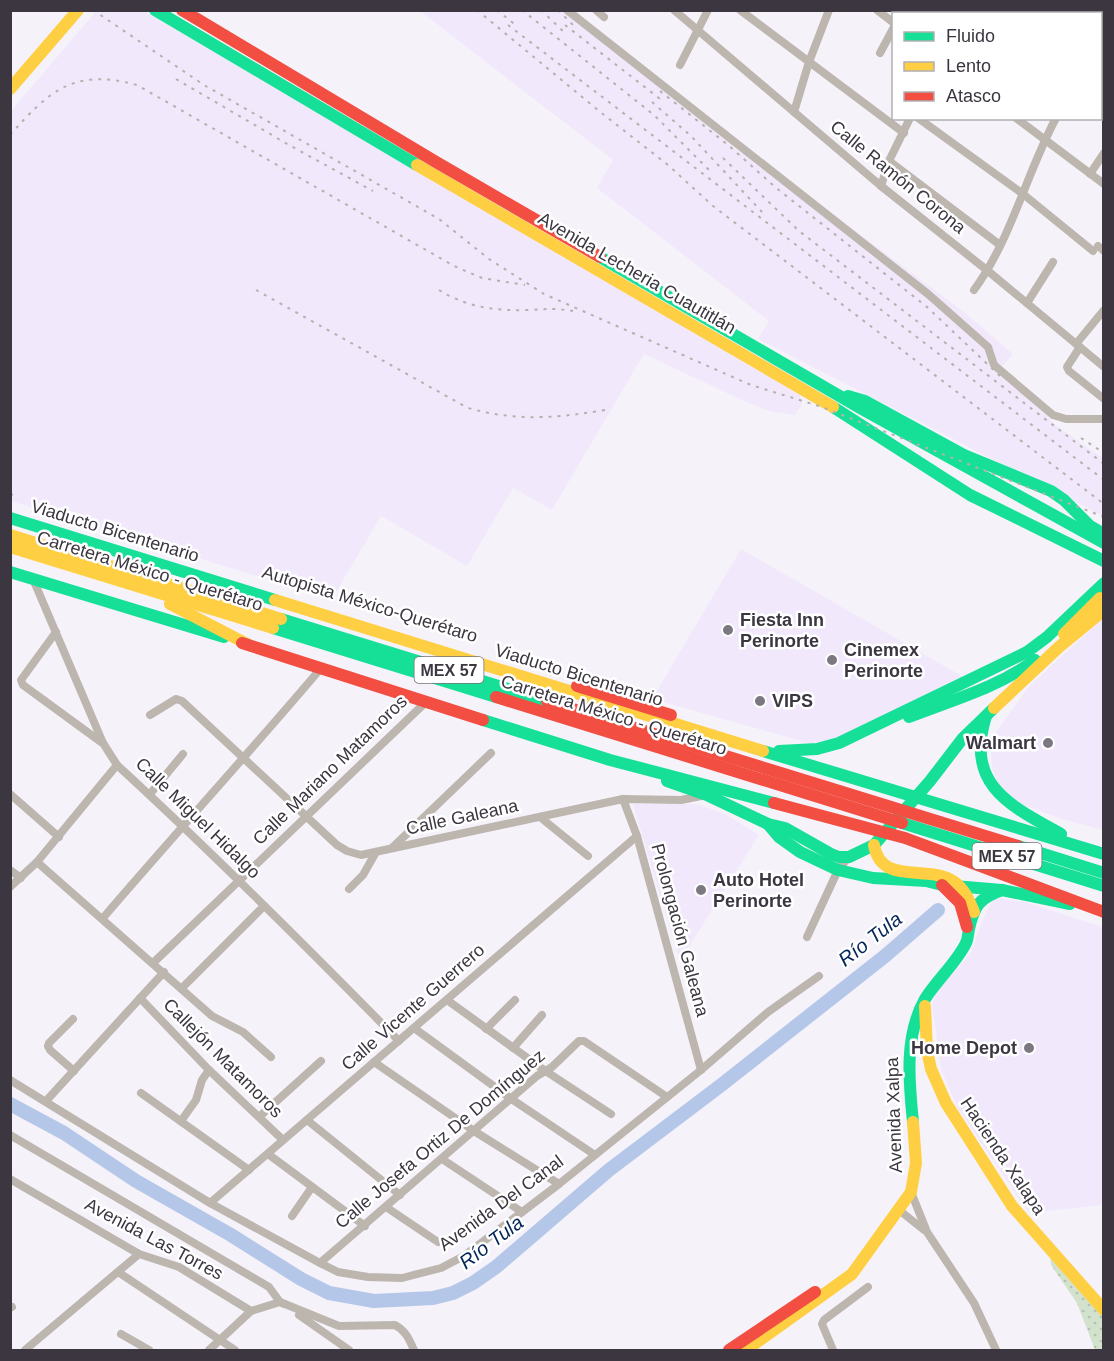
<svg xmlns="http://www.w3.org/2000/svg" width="1114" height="1361" font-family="Arial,sans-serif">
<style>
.built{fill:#f1e9fb}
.park{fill:url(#park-dots)}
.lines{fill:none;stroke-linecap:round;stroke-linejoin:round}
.river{stroke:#b5c7e8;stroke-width:14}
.street{stroke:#bcb6af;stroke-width:8}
.fast{stroke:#16e098;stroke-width:12}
.slow{stroke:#ffcf43;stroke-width:12}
.jam{stroke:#f24e42;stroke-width:12}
.rail{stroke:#b5b0ad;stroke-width:2;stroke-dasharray:3 6;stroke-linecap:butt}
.poi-dot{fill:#7c7881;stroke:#fff;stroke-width:2}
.labels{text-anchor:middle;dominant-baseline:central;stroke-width:5;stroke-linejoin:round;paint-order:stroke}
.shield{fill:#fff;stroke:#767279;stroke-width:1.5}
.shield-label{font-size:16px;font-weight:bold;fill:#3b3640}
.street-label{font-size:18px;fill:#3b3640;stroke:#fff}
.poi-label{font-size:18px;font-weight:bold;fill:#3b3640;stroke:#fff;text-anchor:start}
.water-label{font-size:20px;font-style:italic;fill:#042659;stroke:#fff}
</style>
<defs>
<pattern id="park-dots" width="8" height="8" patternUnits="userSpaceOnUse" patternTransform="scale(1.5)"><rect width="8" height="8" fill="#d3e2cd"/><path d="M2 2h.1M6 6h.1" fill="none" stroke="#b6c2b1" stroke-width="1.8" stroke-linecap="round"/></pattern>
</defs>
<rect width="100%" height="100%" fill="#f6f2fa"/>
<g class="built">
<polygon points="96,11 144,11 800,395 802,404 795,415 769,411 746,402 644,354 552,510 513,488 467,566 381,516 332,599 11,501 11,111"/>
<polygon points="420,11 565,11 590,33 963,311 1013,354 1002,367 1031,395 1054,424 1103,458 1103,516 758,339 769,321 597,188 613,160"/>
<polygon points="741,549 967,679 846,737 812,744 652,699"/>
<polygon points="1103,618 1103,830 1065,820 1015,802 998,783 992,769 991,752 994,735 1029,686"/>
<polygon points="633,804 697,804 725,814 759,835 680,961"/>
<polygon points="994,898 1025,902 1103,927 1103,1205 1029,1213 958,1109 941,1070 932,1003 939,988 970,954 985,915"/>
</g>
<polygon class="park" points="1050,1253 1089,1296 1103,1316 1103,1350 1095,1350 1077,1303 1051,1265"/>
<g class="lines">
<polyline class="river" points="10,1104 64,1133 136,1181 231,1235 301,1279 329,1293 374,1301 433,1298 453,1293 473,1283 496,1267 609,1170 720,1086 885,956 938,910"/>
<g class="street">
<polyline points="567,10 928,294 988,347 994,365 1053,415 1066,419 1104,419"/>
<polyline points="596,10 604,17"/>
<polyline points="674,10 881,186 988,271 1104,367"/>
<polyline points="740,10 904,133"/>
<polyline points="877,10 894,23"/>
<polyline points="1020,10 1024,14"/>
<polyline points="967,14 969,10"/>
<polyline points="1100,38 1104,33"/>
<polyline points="880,53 894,27"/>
<polyline points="680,65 708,10"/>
<polyline points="1100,71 1104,73"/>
<polyline points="794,112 809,62 829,10"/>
<polyline points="918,118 1023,194 1093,251"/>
<polyline points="1016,118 1104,184"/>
<polyline points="889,161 1000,245"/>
<polyline points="1090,174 1104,153"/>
<polyline points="881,186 889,161 910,118"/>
<polyline points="1098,246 1104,251"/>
<path d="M 974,290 C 1012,238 1026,174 1056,118"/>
<polyline points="1027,303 1053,262"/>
<polyline points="1076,344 1104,310"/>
<polyline points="1080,347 1067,367 1069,371 1104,399"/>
<path d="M 33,579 L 103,743 L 117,765 C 214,854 307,947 399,1041"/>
<polyline points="56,632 21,680 23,685 101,742"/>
<polyline points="150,715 176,699 182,701 337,845 347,851 361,855 623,799 681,800 706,795"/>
<polyline points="10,794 59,837"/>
<polyline points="150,794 183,754"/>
<polyline points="623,799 637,836 701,1070"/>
<polyline points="540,817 588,856"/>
<polyline points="392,848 491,753"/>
<polyline points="37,862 212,1016 243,1032 271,1057"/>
<polyline points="10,870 21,878"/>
<polyline points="10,887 37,862 117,765"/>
<polyline points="349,889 363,875 376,852"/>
<path d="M 103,918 C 175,834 250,752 322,667"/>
<polyline points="807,937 838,870 849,857"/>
<polyline points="153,963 427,701"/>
<polyline points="182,988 264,906"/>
<polyline points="140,998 209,1070 283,1140"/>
<polyline points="447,1000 544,1070 611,1114"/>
<polyline points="73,1019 49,1043 48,1046 50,1050 74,1071"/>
<polyline points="414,1028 510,1098 595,1155"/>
<polyline points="486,1029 515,1000"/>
<polyline points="513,1048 542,1015"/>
<polyline points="374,1062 474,1131 559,1184"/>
<polyline points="10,1080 210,1203 320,1263 338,1272 368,1277 402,1278 441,1268 464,1256 559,1184 701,1070 768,1012 819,976"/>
<polyline points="141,1093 249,1170"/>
<polyline points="46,1101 164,972"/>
<polyline points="259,1117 321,1061"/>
<polyline points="307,1120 400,1195"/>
<polyline points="181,1121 196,1100 202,1080 209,1070"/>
<path d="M 10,1135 L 269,1287 L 280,1302 L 339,1326 L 395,1325 C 406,1331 409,1339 414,1350"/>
<polyline points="268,1154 365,1226"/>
<polyline points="442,1159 522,1212"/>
<polyline points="10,1179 139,1254 179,1267 251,1311"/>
<polyline points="911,1192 927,1232 974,1303 996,1350"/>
<polyline points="210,1203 637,836"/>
<polyline points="386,1207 438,1242"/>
<polyline points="899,1210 924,1230"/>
<polyline points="292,1216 312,1187"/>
<polyline points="320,1263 537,1076 552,1067 579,1041 584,1041 667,1097"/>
<polyline points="118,1272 235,1350"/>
<polyline points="10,1308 12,1307"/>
<polyline points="299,1315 349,1350"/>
<polyline points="121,1334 149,1350"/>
<polyline points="25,1350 139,1254"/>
<polyline points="209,1350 251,1311 280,1302 284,1304"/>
<polyline points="833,1350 822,1324 824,1320 868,1287"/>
</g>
<g class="fast">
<polyline points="155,10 417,165"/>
<polyline points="600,257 862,409 1104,543"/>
<polyline points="848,396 865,401 964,455 1051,491 1064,500 1090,526 1102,533"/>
<polyline points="833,407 970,495 1104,561"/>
<polyline points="10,518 275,600"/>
<polyline points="10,572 224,637"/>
<polyline points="281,619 547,701"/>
<polyline points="273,628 496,697"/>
<path d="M 986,716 C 965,785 1009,805 1061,834"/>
<path d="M 909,717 C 952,700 997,688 1035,660"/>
<polyline points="483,720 610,760 774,803"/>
<polyline points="763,751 1104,854"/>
<polyline points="779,751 817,749 839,743 1027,652 1047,637 1104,583"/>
<polyline points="667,781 707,795 768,824 785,828 831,854 839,857 849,857 874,845 930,781 963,738 994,708"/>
<polyline points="902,823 1104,886"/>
<polyline points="768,824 779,837 800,852 838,870 873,878 926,881 942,885 1002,890 1070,904"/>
<polyline points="1018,846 1104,873"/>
<path d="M 913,1122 C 909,1082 904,1036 925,999 C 936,981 957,962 966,943 C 968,939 968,934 969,929 C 974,906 979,898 1002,890"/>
</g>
<g class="slow">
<polyline points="10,89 78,10"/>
<polyline points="417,165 833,407"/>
<polyline points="10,535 281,619"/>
<polyline points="10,547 273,628"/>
<polyline points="275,600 763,751"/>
<polyline points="170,604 251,646"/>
<polyline points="1064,634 1100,598"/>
<polyline points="994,708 1059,647 1104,610"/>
<path d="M 874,845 C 881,886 927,864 953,881 C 964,888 969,900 974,912"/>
<polyline points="925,1006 927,1051 931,1069 946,1103 1012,1206 1104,1310"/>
<polyline points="746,1350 852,1274 911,1192 916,1163 913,1122"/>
</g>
<g class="jam">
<polyline points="182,10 436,162 600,257"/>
<polyline points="242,643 483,720"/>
<polyline points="577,686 671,715"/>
<polyline points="496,697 902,823"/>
<polyline points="547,701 1018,846"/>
<polyline points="774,803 905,838 1104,912"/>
<polyline points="942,885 960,903 967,927"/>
<polyline points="729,1350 815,1292"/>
</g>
<g class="rail">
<polyline points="93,10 204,85 439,219 489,259 544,294 751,385 819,406 1104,517"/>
<polyline points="477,10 599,111 668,165 713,206 1104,504"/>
<polyline points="497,10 518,27"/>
<polyline points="522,10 654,115 713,174"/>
<polyline points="541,10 567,35"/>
<polyline points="558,10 576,28"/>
<polyline points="508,25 1104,480"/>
<polyline points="565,25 664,102"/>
<polyline points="176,79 289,145 373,191"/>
<polyline points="660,91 728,145 775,187 927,307 1000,376"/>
<polyline points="652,102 691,136 762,212"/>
<path d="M 10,135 C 50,90 74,68 137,85 L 454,266 L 482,278 L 525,285"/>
<polyline points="723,158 799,231 1104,464"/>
<path d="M 256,290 L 468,408 C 518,422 560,418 610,409"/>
<path d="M 439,290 C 468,308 497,311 530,310 C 545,309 558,308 573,311"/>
<polyline points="1081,438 1104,453"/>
<polyline points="10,494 13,495"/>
</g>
</g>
<g class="poi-dot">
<circle cx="728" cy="630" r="6"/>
<circle cx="832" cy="660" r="6"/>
<circle cx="760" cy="701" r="6"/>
<circle cx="1048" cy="743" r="6"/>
<circle cx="701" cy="890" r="6"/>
<circle cx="1029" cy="1048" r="6"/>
</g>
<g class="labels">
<g class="shield">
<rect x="414.5" y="657" width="69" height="26" rx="4.5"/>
<rect x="972.5" y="843" width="69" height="26" rx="4.5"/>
</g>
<g class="shield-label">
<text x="449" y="670">MEX 57</text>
<text x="1007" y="856">MEX 57</text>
</g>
<g class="street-label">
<text transform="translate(898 177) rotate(39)">Calle Ramón Corona</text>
<text transform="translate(637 273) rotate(30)">Avenida Lecheria Cuautitlán</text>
<text transform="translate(115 531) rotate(17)">Viaducto Bicentenario</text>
<text transform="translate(150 571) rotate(17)">Carretera México - Querétaro</text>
<text transform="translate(370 604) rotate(17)">Autopista México-Querétaro</text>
<text transform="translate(579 675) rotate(17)">Viaducto Bicentenario</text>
<text transform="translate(614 715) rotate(17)">Carretera México - Querétaro</text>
<text transform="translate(330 770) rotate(-44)">Calle Mariano Matamoros</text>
<text transform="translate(462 817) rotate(-12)">Calle Galeana</text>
<text transform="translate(198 818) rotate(44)">Calle Miguel Hidalgo</text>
<text transform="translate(680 930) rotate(75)">Prolongación Galeana</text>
<text transform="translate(413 1007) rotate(-41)">Calle Vicente Guerrero</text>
<text transform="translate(223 1058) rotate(45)">Callejón Matamoros</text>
<text transform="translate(894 1115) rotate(-92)">Avenida Xalpa</text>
<text transform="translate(440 1139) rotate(-40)">Calle Josefa Ortiz De Domínguez</text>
<text transform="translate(1003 1156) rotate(56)">Hacienda Xalapa</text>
<text transform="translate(501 1203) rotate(-36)">Avenida Del Canal</text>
<text transform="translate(154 1239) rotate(28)">Avenida Las Torres</text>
</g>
<g class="poi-label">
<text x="740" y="620">Fiesta Inn<tspan x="740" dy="21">Perinorte</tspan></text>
<text x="844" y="650">Cinemex<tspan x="844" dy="21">Perinorte</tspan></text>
<text x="772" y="701">VIPS</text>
<text x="1036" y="743" text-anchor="end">Walmart</text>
<text x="713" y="880">Auto Hotel<tspan x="713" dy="21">Perinorte</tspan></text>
<text x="1017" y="1048" text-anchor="end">Home Depot</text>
</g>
<g class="water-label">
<text transform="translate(870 939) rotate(-38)">Río Tula</text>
<text transform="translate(491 1242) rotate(-37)">Río Tula</text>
</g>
</g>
<rect width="1114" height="1361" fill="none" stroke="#3b3640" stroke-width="24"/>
<rect x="892" y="12" width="210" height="108" fill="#ffffff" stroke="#b1afb3" stroke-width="1.5"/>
<rect x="904" y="32" width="30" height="9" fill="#16e098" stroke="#b1afb3" stroke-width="1.5"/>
<text x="946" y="42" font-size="18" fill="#3b3640">Fluido</text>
<rect x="904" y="62" width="30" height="9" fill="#ffcf43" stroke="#b1afb3" stroke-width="1.5"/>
<text x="946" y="72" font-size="18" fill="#3b3640">Lento</text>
<rect x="904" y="92" width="30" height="9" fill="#f24e42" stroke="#b1afb3" stroke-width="1.5"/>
<text x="946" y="102" font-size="18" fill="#3b3640">Atasco</text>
</svg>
